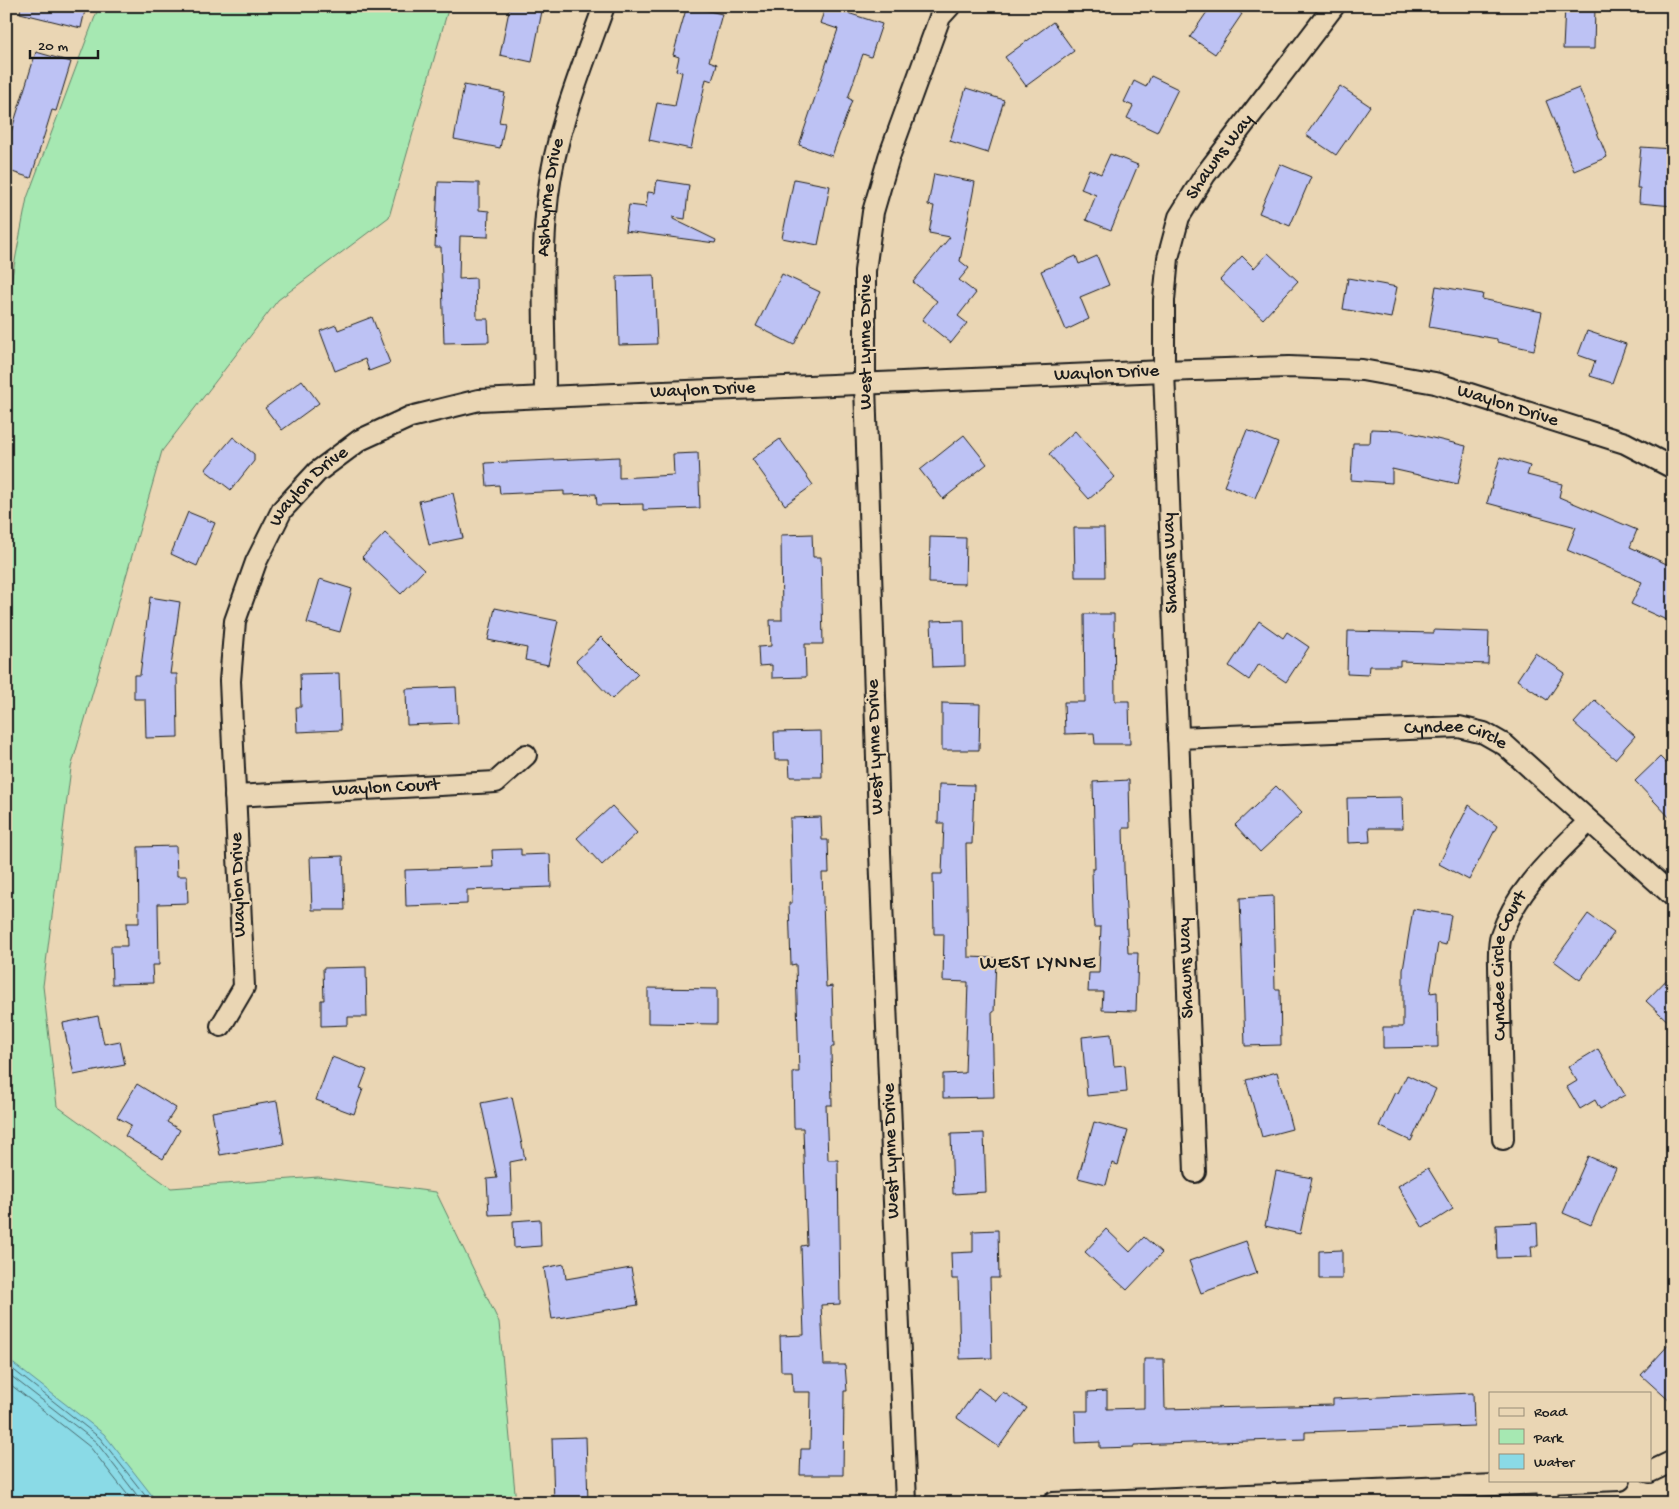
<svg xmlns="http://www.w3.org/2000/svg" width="1679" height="1509" font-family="'Gochi Hand',sans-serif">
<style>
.green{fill:#a6e8b2;stroke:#618267}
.water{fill:#8adae6;stroke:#5e8e95}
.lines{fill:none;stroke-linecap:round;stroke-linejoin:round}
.shore{stroke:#48686d;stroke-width:1}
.building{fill:#bdc2f4;stroke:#1c1c1c}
.minor-casing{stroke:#1c1c1c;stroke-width:24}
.minor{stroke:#ead6b4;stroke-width:20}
.labels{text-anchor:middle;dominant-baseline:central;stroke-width:4.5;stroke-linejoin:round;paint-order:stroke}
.street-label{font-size:19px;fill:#1c1c1c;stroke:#ead6b4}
.neighbourhood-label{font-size:20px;letter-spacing:1px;fill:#1c1c1c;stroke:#ead6b4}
</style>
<rect width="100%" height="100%" fill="#ead6b4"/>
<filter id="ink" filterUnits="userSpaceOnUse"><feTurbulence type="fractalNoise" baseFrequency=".02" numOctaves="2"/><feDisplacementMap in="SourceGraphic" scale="10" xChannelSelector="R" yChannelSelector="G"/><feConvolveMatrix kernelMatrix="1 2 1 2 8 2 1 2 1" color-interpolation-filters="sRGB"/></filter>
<g filter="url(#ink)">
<polygon class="green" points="99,6 449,6 389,217 278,300 162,451 71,768 43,986 57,1106 171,1188 318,1177 436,1192 499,1322 516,1503 6,1503 6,308 27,198"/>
<polygon class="water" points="6,1358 104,1434 158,1503 6,1503"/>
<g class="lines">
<g class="shore">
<polyline points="6,1364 100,1438 151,1503"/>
<polyline points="6,1372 96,1442 143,1503"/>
<polyline points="6,1381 90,1447 134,1503"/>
</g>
</g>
<g class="building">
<polygon points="21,6 86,6 81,28 20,13"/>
<polygon points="510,6 542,11 532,62 500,55"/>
<polygon points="687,6 722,14 709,61 717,64 712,81 706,79 691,149 649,140 657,103 675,106 682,72 676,71 679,57 673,55"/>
<polygon points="826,6 882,24 871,57 863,54 848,98 852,100 832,156 799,145 838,29 820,23"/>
<polygon points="1211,6 1230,6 1242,14 1215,54 1190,37"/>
<polygon points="1565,6 1595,6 1594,49 1563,49"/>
<polygon points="1053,22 1074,51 1026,86 1005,57"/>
<polygon points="36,52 71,62 56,111 52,110 31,178 6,170 6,130 11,132"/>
<polygon points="1151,76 1178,89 1157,132 1127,118 1133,106 1124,102 1134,81 1146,87"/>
<polygon points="464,85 505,93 499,122 505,123 500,148 454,139"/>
<polygon points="1340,86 1370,106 1336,155 1306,135"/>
<polygon points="966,88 1004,100 988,153 950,141"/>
<polygon points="1579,88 1607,157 1574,171 1546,101"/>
<polygon points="1641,147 1673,149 1673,206 1639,203 1640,188 1637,188"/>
<polygon points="1110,154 1138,165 1111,230 1086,220 1096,195 1081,189 1089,169 1101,174"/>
<polygon points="1280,164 1311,177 1290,226 1259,213"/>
<polygon points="934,174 975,182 960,261 969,268 959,280 976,293 958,316 967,323 951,343 922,320 937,301 913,282 950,237 929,233 934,206 928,205"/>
<polygon points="794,179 830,186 818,245 782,238"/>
<polygon points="657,180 689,185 685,219 673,217 673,219 716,240 715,243 625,231 629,205 646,207 648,192 655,193"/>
<polygon points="438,182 479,183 479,210 489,211 488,237 460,236 459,279 476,278 477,319 488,319 489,342 444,343 441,247 435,247"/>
<polygon points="1268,253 1298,281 1263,319 1220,280 1242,256 1254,268"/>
<polygon points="1076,256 1079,264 1097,256 1109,285 1080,297 1089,319 1066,330 1041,271"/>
<polygon points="782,274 820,292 794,345 756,326"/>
<polygon points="654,275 657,344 619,345 617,276"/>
<polygon points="1348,278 1397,287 1391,318 1343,309"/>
<polygon points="1436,286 1483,294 1482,299 1542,312 1534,350 1497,342 1497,339 1429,327"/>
<polygon points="372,317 390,363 369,371 365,359 335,371 320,331 336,325 338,330"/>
<polygon points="1587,331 1626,344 1612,383 1590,376 1595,361 1578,355"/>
<polygon points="302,380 319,403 282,430 265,408"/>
<polygon points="1371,429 1399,430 1466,446 1458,484 1392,469 1392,483 1351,480 1353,443 1370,443"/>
<polygon points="1247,430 1278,443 1255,498 1224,486"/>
<polygon points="1075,431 1115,477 1089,499 1049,454"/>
<polygon points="964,435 987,464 943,499 920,470"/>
<polygon points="233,437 254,454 254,461 231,490 205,470"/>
<polygon points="780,439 813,485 785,505 752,459"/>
<polygon points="698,453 700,508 643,510 643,504 597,505 596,494 564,495 564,491 500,494 499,485 487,486 485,463 619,457 619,478 674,475 673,454"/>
<polygon points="1500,457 1530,466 1527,475 1562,484 1559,497 1637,530 1630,547 1673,567 1673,623 1631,604 1642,582 1567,550 1576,527 1487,503"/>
<polygon points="453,493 463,538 429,545 419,501"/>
<polygon points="188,512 215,523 197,566 171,554"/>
<polygon points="1074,528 1104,528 1105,577 1075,577"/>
<polygon points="385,533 424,570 401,594 362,557"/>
<polygon points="812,534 813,557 821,557 823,644 805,644 806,677 772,678 772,665 759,666 758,647 771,646 770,620 782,620 781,535"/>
<polygon points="930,537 966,538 965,584 929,583"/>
<polygon points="320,579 352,589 340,632 307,623"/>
<polygon points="150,597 180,602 170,674 177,674 178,737 146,738 145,699 134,699 134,675 140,675"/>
<polygon points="495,608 558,621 548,665 525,660 527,648 488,640"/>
<polygon points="1084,614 1114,614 1115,701 1129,701 1130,744 1095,744 1094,733 1065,734 1064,702 1085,702"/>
<polygon points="964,620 965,666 933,667 931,621"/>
<polygon points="1259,621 1283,638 1287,632 1309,647 1286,682 1259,664 1249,680 1229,666"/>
<polygon points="1434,630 1489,632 1488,664 1400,661 1400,666 1369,666 1368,675 1347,674 1348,631 1434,633"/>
<polygon points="601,637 638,674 612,699 576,661"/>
<polygon points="1535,653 1565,673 1547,700 1517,680"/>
<polygon points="339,673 341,730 297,732 296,707 301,707 300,674"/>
<polygon points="456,687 458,723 407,725 406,689"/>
<polygon points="1595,700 1635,736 1615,759 1574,723"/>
<polygon points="942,703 980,704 979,750 942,750"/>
<polygon points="821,731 822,777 790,777 789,760 775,760 774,732"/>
<polygon points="1660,757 1673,770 1673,821 1635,781"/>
<polygon points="1129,780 1130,828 1123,828 1124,868 1128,953 1138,953 1136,1011 1102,1010 1103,992 1088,992 1089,973 1099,973 1101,927 1094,927 1093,913 1092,869 1095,869 1093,782"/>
<polygon points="939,784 974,785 972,844 966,844 968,957 996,958 994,1012 992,1012 994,1097 943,1098 943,1074 965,1073 968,982 943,981 944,934 934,934 933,874 942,874 944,823 938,823"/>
<polygon points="1276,786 1302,813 1260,852 1235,825"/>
<polygon points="1402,797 1403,828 1369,828 1370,842 1348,843 1347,798"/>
<polygon points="1469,805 1497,826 1469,880 1439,864"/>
<polygon points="612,806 637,833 602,865 577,838"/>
<polygon points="821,817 822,840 828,840 829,873 822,873 826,987 832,986 834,1047 831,1047 832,1105 826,1105 828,1160 838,1160 840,1304 821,1305 824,1365 845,1365 847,1391 844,1391 843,1475 800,1475 801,1449 810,1449 811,1392 793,1392 792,1371 781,1371 780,1336 804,1335 801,1246 807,1245 803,1128 794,1128 793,1072 799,1072 796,964 791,965 789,903 792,903 790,818"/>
<polygon points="176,846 177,876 187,876 188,903 158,904 159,965 152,965 153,983 112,984 111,946 127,946 126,923 139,923 138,847"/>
<polygon points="521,849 521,855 550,854 551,887 467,890 467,904 406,906 405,870 493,867 492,850"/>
<polygon points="343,856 345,910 312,910 310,857"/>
<polygon points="1273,896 1275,989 1280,989 1281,1045 1245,1046 1240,898"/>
<polygon points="1413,909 1451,915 1446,945 1438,943 1430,993 1437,992 1438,1047 1383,1048 1383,1027 1403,1027 1403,970"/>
<polygon points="1588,914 1614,933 1580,980 1554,961"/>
<polygon points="366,967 367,1017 348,1017 348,1025 321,1026 321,1000 324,1000 323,968"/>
<polygon points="1673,973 1673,1026 1646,1001"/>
<polygon points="648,988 717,989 717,1024 648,1023"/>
<polygon points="98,1016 104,1044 120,1041 125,1065 74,1075 63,1023"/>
<polygon points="1111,1034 1114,1066 1125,1065 1127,1092 1087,1096 1082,1037"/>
<polygon points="1598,1049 1625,1095 1600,1109 1595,1100 1580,1109 1567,1087 1577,1081 1568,1067"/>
<polygon points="332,1057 367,1070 360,1088 363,1089 354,1114 316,1100"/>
<polygon points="1277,1072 1292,1129 1262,1137 1246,1080"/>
<polygon points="1407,1075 1436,1089 1411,1141 1379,1126 1395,1092 1398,1093"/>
<polygon points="137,1084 176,1108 167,1122 180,1130 163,1159 125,1136 131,1125 117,1117"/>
<polygon points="512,1097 525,1159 510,1162 512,1214 489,1215 487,1179 497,1178 481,1103"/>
<polygon points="277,1101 284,1144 220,1155 212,1112"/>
<polygon points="1094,1122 1128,1131 1118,1165 1112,1163 1106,1185 1078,1178"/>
<polygon points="984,1133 986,1192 953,1194 951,1134"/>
<polygon points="1588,1156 1616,1168 1591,1225 1563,1213"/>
<polygon points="1428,1168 1453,1209 1423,1228 1398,1186"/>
<polygon points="1276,1171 1312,1178 1300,1234 1265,1226"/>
<polygon points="540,1219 541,1246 514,1248 513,1221"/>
<polygon points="1537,1223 1538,1246 1531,1246 1532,1257 1497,1258 1496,1225"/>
<polygon points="1106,1229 1130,1252 1144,1237 1162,1253 1127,1290 1085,1252"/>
<polygon points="998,1230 999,1278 990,1278 992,1358 960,1359 958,1279 952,1279 951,1253 973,1252 973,1231"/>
<polygon points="1246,1241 1257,1273 1201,1293 1189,1261"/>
<polygon points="1342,1250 1342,1279 1319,1279 1319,1251"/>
<polygon points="564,1264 566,1279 631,1268 638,1305 552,1319 544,1268"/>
<polygon points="1673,1340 1673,1404 1641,1375"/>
<polygon points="1144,1359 1164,1359 1165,1409 1333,1405 1333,1399 1473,1393 1474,1426 1305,1432 1305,1439 1134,1445 1134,1447 1100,1448 1100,1442 1076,1443 1075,1411 1088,1411 1088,1392 1107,1391 1107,1409 1144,1408"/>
<polygon points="978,1388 996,1401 1003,1392 1027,1408 999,1447 957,1418"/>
<polygon points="586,1437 588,1503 554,1503 552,1438"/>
</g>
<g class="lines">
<g class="minor-casing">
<g id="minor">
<path id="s1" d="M 545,397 C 545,330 540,262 548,195 C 556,130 582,68 604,6"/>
<path id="s2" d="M 1178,738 L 1459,727 L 1484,733 L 1505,745 L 1673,896"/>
<path id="s3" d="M 235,796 L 496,782 L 526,755"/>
<path id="s4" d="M 221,1026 L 244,987 L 230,681 L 235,621 L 256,562 L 282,510 L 317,472 L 360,440 L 410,417 L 479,400 L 545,397 L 1164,371 L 1289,367 L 1362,370 L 1435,383 L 1625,443 L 1673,468"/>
<path id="s5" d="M 1503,1139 L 1499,966 C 1499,956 1498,945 1501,936 C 1516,889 1556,855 1589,821"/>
<path id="s6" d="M 1195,1172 L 1164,371 L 1164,300 L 1168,258 L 1179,217 L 1205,175 L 1334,6"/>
<polyline points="1650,1472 1673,1461"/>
<polyline points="1547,1485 1548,1503"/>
<polyline points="906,1503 880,852 865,385 865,271 873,212 889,157 940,17 950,6"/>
<polyline points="1053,1503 1620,1480"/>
</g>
</g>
<use href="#minor" class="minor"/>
</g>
</g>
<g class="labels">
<g class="street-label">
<text stroke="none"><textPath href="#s6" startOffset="1030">Shawns Way</textPath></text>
<text stroke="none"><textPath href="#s1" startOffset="200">Ashbyrne Drive</textPath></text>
<text transform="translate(866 342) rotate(-90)">West Lynne Drive</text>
<text stroke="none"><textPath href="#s4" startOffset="1392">Waylon Drive</textPath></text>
<text stroke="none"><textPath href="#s4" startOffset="988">Waylon Drive</textPath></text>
<text stroke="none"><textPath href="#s4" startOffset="1798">Waylon Drive</textPath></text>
<text stroke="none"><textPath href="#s4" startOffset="568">Waylon Drive</textPath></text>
<text transform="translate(1171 563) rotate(-92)">Shawns Way</text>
<text stroke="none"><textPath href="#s2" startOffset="279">Cyndee Circle</textPath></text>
<text transform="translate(876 747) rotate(-92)">West Lynne Drive</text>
<text stroke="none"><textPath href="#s3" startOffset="151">Waylon Court</textPath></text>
<text transform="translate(239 885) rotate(-92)">Waylon Drive</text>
<text transform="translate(1187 968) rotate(-92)">Shawns Way</text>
<text stroke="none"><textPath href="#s5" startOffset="175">Cyndee Circle Court</textPath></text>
<text transform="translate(892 1151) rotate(-92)">West Lynne Drive</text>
</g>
<g class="neighbourhood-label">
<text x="1038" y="964">WEST LYNNE</text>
</g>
</g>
<rect width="1679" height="1509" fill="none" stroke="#ead6b4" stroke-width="25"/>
<rect x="12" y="12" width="1654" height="1484" fill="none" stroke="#1c1c1c" stroke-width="2" filter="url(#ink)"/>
<rect x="1489" y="1392" width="162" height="90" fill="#ead6b4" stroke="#988c77"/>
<rect x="1499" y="1408" width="25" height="8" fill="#ead6b4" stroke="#988c77"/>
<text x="1534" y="1416" font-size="15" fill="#1c1c1c">Road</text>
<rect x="1499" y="1429" width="25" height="15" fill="#a6e8b2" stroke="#988c77"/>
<text x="1534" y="1442" font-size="15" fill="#1c1c1c">Park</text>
<rect x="1499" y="1454" width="25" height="15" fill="#8adae6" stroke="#988c77"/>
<text x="1534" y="1466" font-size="15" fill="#1c1c1c">Water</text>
<path d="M30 50v8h68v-8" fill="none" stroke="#1c1c1c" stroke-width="2.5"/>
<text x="38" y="50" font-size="15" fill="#1c1c1c" stroke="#ead6b4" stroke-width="4" paint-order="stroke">20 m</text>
</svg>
